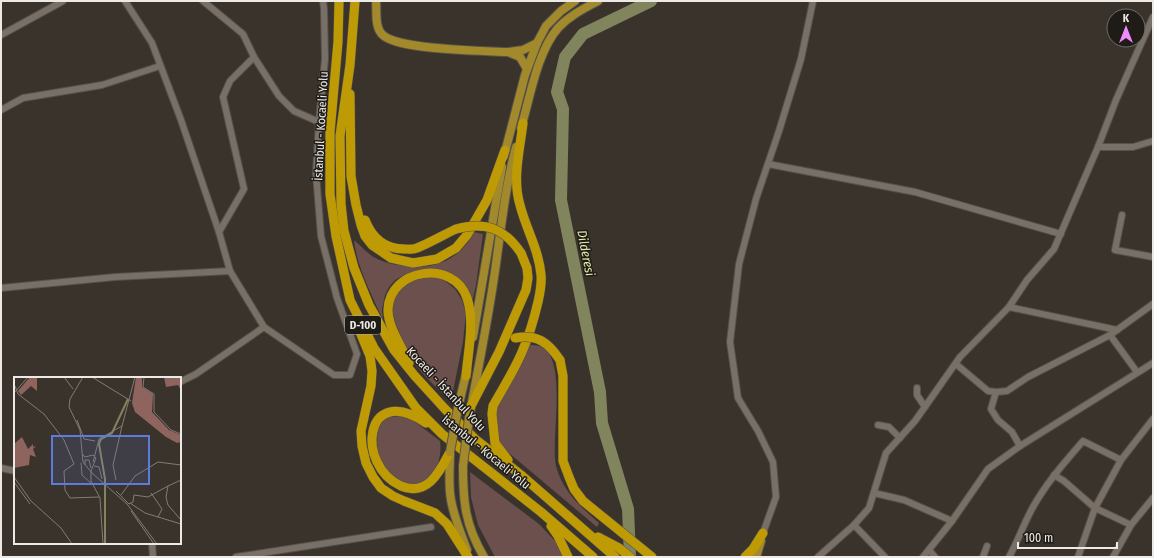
<svg xmlns="http://www.w3.org/2000/svg" width="1154" height="558" font-family="'Fira Sans Condensed',sans-serif">
<style>
.green{fill:#6b504d}
.lines{fill:none;stroke-linecap:round;stroke-linejoin:round}
.river{stroke:#80855e;stroke-width:12}
.minor-casing{stroke:#56514a;stroke-width:8}
.major-casing{stroke:#56514a;stroke-width:10}
.highway-casing{stroke:#56514a;stroke-width:10}
.minor{stroke:#787067;stroke-width:6}
.major{stroke:#a28a2c;stroke-width:8}
.highway{stroke:#be9b04;stroke-width:9}
.major-bridge-casing{stroke:#56514a;stroke-width:10;stroke-linecap:butt}
.highway-bridge-casing{stroke:#56514a;stroke-width:10;stroke-linecap:butt}
.major-bridge{stroke:#a28a2c;stroke-width:8}
.highway-bridge{stroke:#be9b04;stroke-width:9}
.labels{text-anchor:middle;dominant-baseline:central;stroke-width:3;stroke-linejoin:round;paint-order:stroke}
.shield{fill:#1f1c18;stroke:#afaca7;stroke-width:1}
.shield-label{font-size:11px;font-weight:bold;fill:#ede9e4}
.street-label{font-size:12px;fill:#ede9e4;stroke:#1f1c18}
.water-label{font-size:13px;font-style:italic;fill:#e1eaa7;stroke:#1f1c18}
.inset-river{fill:none;stroke:#80855e;stroke-width:2}
.inset-road{fill:none;stroke:#827c76;stroke-width:1}
.view{fill:#5b7cdc;fill-opacity:0.15;stroke:#5b7cdc;stroke-width:2}
.inset-edge{fill:none;stroke:#ede9e4;stroke-width:2}
</style>
<rect width="100%" height="100%" fill="#3a332c"/>
<g class="green">
<path d="M 474,232 L 483,234 L 476,285 L 472,302 L 462,285 L 427,269 L 417,271 L 406,274 L 395,280 L 389,287 L 385,295 L 382,309 L 383,320 C 372,295 357,268 354,240 C 360,245 366,252 372,256 C 380,261 390,264 399,265 C 430,271 459,262 474,232 Z"/>
<path d="M 432,276 L 445,281 L 455,289 L 462,300 L 466,313 L 463,342 L 451,401 C 439,390 428,380 418,368 C 410,358 392,320 392,308 C 393,298 401,286 411,281 C 416,278 426,278 432,276 Z"/>
<path d="M 528,345 C 532,345 537,345 540,346 C 569,358 550,439 556,466 C 563,492 580,506 599,523 L 597,527 L 504,449 L 500,444 L 496,431 L 495,418 L 497,409 Z"/>
<path d="M 402,416 L 414,421 L 440,441 C 443,461 432,489 407,485 C 403,484 398,479 394,477 C 388,473 383,467 381,461 C 376,450 377,439 378,427 L 387,417 Z"/>
<polygon points="470,472 539,524 559,545 563,557 495,557 478,525 471,497"/>
</g>
<g class="lines">
<polyline class="river" points="630,557 628,509 602,423 600,392 561,200 563,109 557,92 565,57 583,34 651,1"/>
<g class="minor-casing">
<g id="minor">
<polyline points="125,1 152,43 181,120 219,232 230,271 264,327 334,375 350,375 357,354 337,298 321,236 316,174 319,122 325,59 324,9 323,1"/>
<polyline points="203,1 243,34 254,57 279,96 294,111 319,122"/>
<polyline points="1,35 63,1"/>
<polyline points="1,110 23,98 102,85 160,66"/>
<polyline points="1098,147 1133,147 1153,141"/>
<polyline points="768,164 915,192 1061,234"/>
<polyline points="1122,215 1115,250 1153,257"/>
<polyline points="219,232 244,189 223,97 230,81 254,57"/>
<polyline points="1,288 115,277 230,271"/>
<polyline points="1009,307 1117,330"/>
<polyline points="1110,335 1137,372"/>
<polyline points="956,364 988,391 996,392 1007,391 1028,377 1110,335 1153,304"/>
<polyline points="180,382 196,374 264,327"/>
<polyline points="917,388 917,395 925,407"/>
<polyline points="996,392 991,409 998,420 1012,432 1020,446"/>
<polyline points="878,425 889,427 900,438"/>
<polyline points="1,468 15,471"/>
<polyline points="1054,475 1064,481 1095,508 1131,525"/>
<polyline points="874,493 904,500 952,521"/>
<polyline points="854,525 885,557"/>
<polyline points="763,533 776,497 773,462 758,431 738,398 730,342 739,264 756,199 779,131 801,59 813,1"/>
<polyline points="152,543 153,557"/>
<polyline points="929,550 935,557"/>
<polyline points="236,557 431,527"/>
<polyline points="818,557 854,525 869,508 886,453 915,421 960,357 1009,307 1027,280 1054,249 1098,147 1116,100 1153,17"/>
<polyline points="923,557 952,521 988,469 1020,446 1153,363"/>
<polyline points="983,557 987,546"/>
<path d="M 1009,557 C 1018,541 1024,523 1033,507 C 1047,482 1065,462 1083,441 L 1121,460"/>
<polyline points="1078,557 1095,508 1121,460 1153,419"/>
<polyline points="1113,557 1131,525 1153,498"/>
</g>
</g>
<g class="major-casing">
<g id="major">
<path d="M 376,1 C 377,11 374,29 384,36 C 402,50 483,51 508,52"/>
<polyline points="527,69 520,57 508,52 523,50 537,43"/>
<path d="M 521,128 C 530,98 537,52 558,28 C 569,16 583,9 598,1"/>
<polyline points="504,156 525,75 537,43 546,26 561,11 575,1"/>
<polyline points="473,337 502,167"/>
<polyline points="458,408 467,370"/>
<path d="M 469,418 C 478,369 488,320 495,271 C 501,229 505,188 516,147"/>
<path d="M 450,453 C 450,468 448,484 451,500 C 454,517 461,534 467,550"/>
<path d="M 463,466 C 463,502 465,525 484,557"/>
<polyline points="756,557 761,541"/>
</g>
</g>
<g class="highway-casing">
<g id="highway">
<polyline points="339,1 338,42 330,132 330,194 336,236 350,300 374,348 416,408 442,434 541,512 593,557"/>
<polyline points="355,1 350,65 340,136 341,204 344,231 354,268 369,305 394,350 414,375 445,409 475,439 521,475 615,557"/>
<polyline points="350,94 351,176 356,205 361,225 365,236 372,245 391,258 413,263 437,259 456,248 467,235 487,200 505,150"/>
<path d="M 365,220 C 372,238 385,249 404,249 C 408,249 413,250 417,248 C 430,243 443,235 456,229"/>
<polyline points="358,327 370,356 372,371 371,386 361,431 362,446 366,463 373,477 381,488 393,496 404,501 435,513 447,524 468,557"/>
<polyline points="560,360 563,376 563,461 569,477 574,489 583,501 652,557"/>
<path d="M 409,363 C 402,347 388,327 388,310 C 389,268 454,259 467,298 C 475,322 468,352 466,376"/>
<polyline points="471,406 499,352 526,290 528,278 527,268 521,253"/>
<path d="M 426,423 C 364,381 355,465 401,486 C 428,497 440,471 450,452"/>
<path d="M 508,460 L 495,443 L 492,414 L 493,406 C 503,388 514,371 522,352 C 529,336 534,319 538,302 C 540,293 542,284 541,275 C 539,250 526,229 520,205 C 512,179 520,149 523,123"/>
<polyline points="551,526 558,536 568,557"/>
<polyline points="598,537 619,548 630,557"/>
<polyline points="745,557 753,549 763,533"/>
</g>
</g>
<use href="#minor" class="minor"/>
<use href="#major" class="major"/>
<use href="#highway" class="highway"/>
<g class="major-bridge-casing">
<g id="major-bridge">
<polyline points="450,452 458,408"/>
<polyline points="463,466 469,418"/>
</g>
</g>
<g class="highway-bridge-casing">
<g id="highway-bridge">
<path d="M 456,229 C 485,221 504,228 521,253"/>
<path d="M 515,338 C 537,334 548,342 560,360"/>
</g>
</g>
<use href="#major-bridge" class="major-bridge"/>
<use href="#highway-bridge" class="highway-bridge"/>
</g>
<g class="labels">
<rect class="shield" x="345" y="316" width="36" height="18" rx="3"/>
<g class="shield-label">
<text x="363" y="325">D-100</text>
</g>
<g class="street-label">
<text transform="translate(321 126) rotate(-87)">İstanbul - Kocaeli Yolu</text>
<text transform="translate(446 389) rotate(47)">Kocaeli - İstanbul Yolu</text>
<text transform="translate(486 452) rotate(39)">İstanbul - Kocaeli Yolu</text>
</g>
<g class="water-label">
<text transform="translate(586 253) rotate(79)">Dilderesi</text>
</g>
</g>
<g transform="translate(14 377)">
<rect width="167" height="167" fill="#3a332c"/>
<path d="M 16,0 L 23,0 L 23,14 L 17,9 L 7,18 L 4,14 ZM 122,0 L 128,0 L 128,10 L 139,17 L 138,35 L 155,53 L 167,58 L 167,65 L 163,66 L 152,60 L 121,35 L 118,26 ZM 150,0 L 167,0 L 167,13 L 164,8 L 152,10 ZM 8,60 L 14,72 L 19,67 L 19,70 L 22,69 L 19,72 L 22,80 L 16,78 L 15,88 L 0,91 L 0,67 Z" fill="#8f645e"/>
<path class="inset-river" d="M 91,167 L 91,102 L 85,67 L 87,62 L 98,56 L 114,22"/>
<path class="inset-road" d="M 50,0 L 59,12M 69,0 L 56,22 L 55,30 L 66,53 L 69,85 L 78,96 L 113,127 L 143,167M 78,0 L 117,24M 130,0 L 129,10 L 140,17 L 140,35 L 157,53 L 167,57M 1,9 L 4,17 L 30,37 L 50,63 L 60,87 L 50,94 L 51,113 L 56,121 L 85,120M 0,16 L 14,0M 63,43 L 70,62 L 81,64M 68,77 L 71,80 L 79,78 L 82,81 L 77,94M 79,85 L 85,62 L 108,49 L 121,0M 67,86 L 68,98 L 78,107M 71,88 L 71,83 L 75,83 L 77,91M 80,89 L 85,90 L 88,102M 77,94 L 77,104 L 86,121 L 89,167M 0,100 L 17,124 L 47,151 L 58,167M 102,103 L 99,88 L 108,49M 167,103 L 154,109 L 152,120 L 154,128 L 167,143M 0,105 L 16,127M 102,114 L 115,127 L 119,125 L 120,118 L 134,120 L 154,109M 137,116 L 148,132 L 144,140M 107,118 L 121,99 L 144,85 L 167,88M 116,126 L 131,136 L 167,147M 117,134 L 140,167"/>
<path class="view" d="M 38,59 L 135,59 L 135,107 L 38,107 Z"/>
<rect width="167" height="167" class="inset-edge"/>
</g>
<rect width="1154" height="558" fill="none" stroke="#ede9e4" stroke-width="4"/>
<g transform="translate(1126 28)"><circle r="19" fill="#1f1c18" stroke="#716e6a"/>
<path d="M0-3L7 15L0 10L-7 15Z" fill="#ed8cfa"/>
<text y="-6" font-size="11" font-weight="bold" text-anchor="middle" fill="#ede9e4">K</text>
</g>
<path d="M1018 542v6h99v-6" fill="none" stroke="#ede9e4" stroke-width="2"/>
<text x="1024" y="542" font-size="12" fill="#ede9e4" stroke="#1f1c18" stroke-width="3" paint-order="stroke">100 m</text>
</svg>
